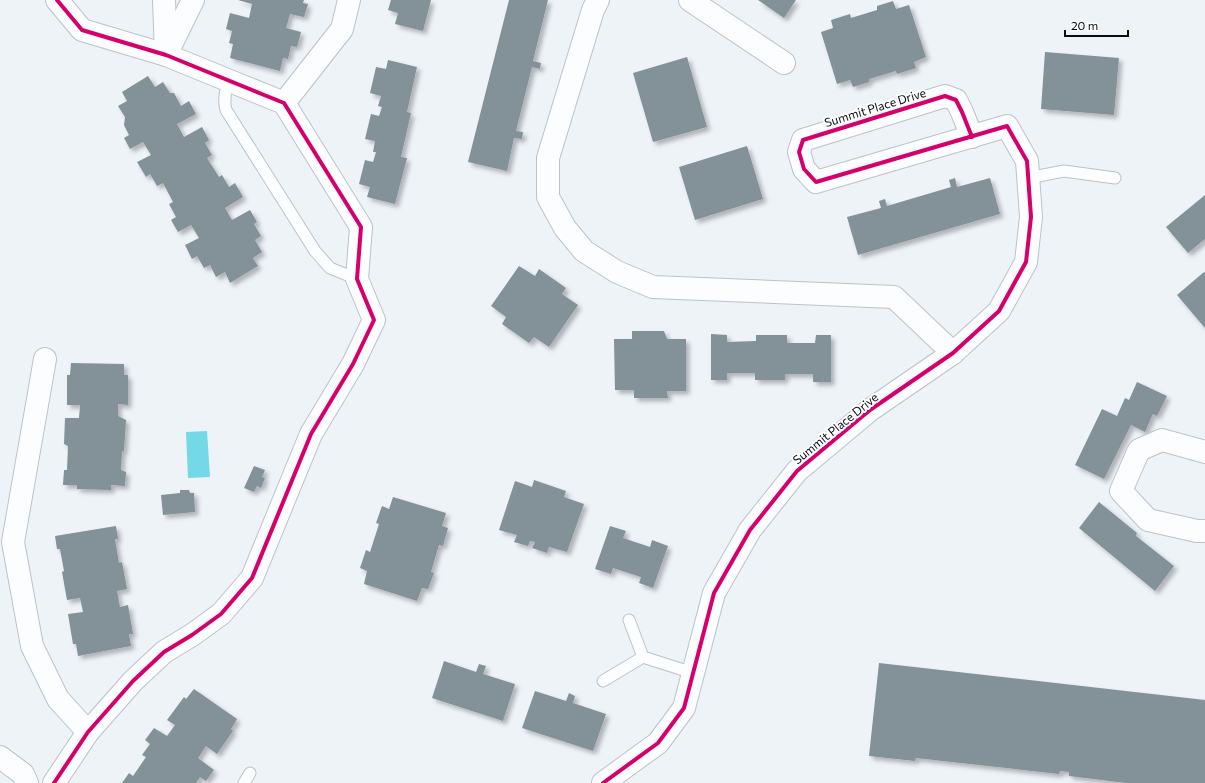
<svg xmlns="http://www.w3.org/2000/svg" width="1205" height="783" font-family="Commissioner,sans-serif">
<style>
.water{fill:#74d8e7}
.building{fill:#839198;filter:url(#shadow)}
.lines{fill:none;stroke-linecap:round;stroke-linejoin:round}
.service-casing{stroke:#bcc2c9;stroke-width:13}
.minor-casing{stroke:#bcc2c9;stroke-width:24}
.service{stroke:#fcfdfe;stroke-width:11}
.minor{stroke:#fcfdfe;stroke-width:22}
.cycleway-casing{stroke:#fefefe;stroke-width:6}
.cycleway{stroke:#d6006c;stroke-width:4}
.labels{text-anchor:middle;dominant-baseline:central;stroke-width:4;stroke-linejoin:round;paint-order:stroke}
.street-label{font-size:12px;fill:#060c14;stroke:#fefefe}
</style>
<defs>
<filter id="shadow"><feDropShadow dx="3.5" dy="3.5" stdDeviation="2" flood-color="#0004"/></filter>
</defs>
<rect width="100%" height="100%" fill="#eef3f8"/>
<polygon class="water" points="207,431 210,477 188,478 186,432"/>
<g class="building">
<polygon points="238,0 304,0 303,3 308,4 304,17 290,14 286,28 301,32 297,47 291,46 288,59 283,58 280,71 230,58 233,44 229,43 232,31 226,29 230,13 249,18 252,4"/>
<polygon points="391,0 431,0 423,31 395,24 398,13 388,10"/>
<polygon points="509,0 548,0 533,61 541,63 540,69 532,67 516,131 523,132 522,139 514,138 507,171 468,162"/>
<polygon points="758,0 796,0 784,18"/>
<polygon points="893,1 896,9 909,5 926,57 914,62 916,68 897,74 896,71 869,79 869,82 853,87 850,80 837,84 821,32 833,28 831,20 850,14 851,18 877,10 877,6"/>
<polygon points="1045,52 1119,58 1114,115 1041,109"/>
<polygon points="687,57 707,127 653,142 633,73"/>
<polygon points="388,60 417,67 407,112 411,113 401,157 407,158 395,204 367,197 370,187 359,184 365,160 373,162 376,152 373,152 375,141 365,139 371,114 379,116 382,107 378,106 381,96 370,93 376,67 386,69"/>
<polygon points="148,76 155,87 163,82 170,93 174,93 181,106 189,101 196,114 177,124 184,137 202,127 209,140 205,143 212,155 207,158 219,177 222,175 229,187 235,183 243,197 225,208 232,220 250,210 257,222 254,224 261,236 255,240 262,252 253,258 258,266 230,283 225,272 216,277 210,265 204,268 197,256 192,259 185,245 199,238 191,225 178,232 171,220 176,217 169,204 173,202 163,183 157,186 150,174 146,177 137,162 151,155 143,142 130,149 124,138 129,135 124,125 125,117 118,106 127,101 122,92"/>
<polygon points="747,146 763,199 695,220 679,167"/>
<polygon points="955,178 957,187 990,178 1000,214 858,255 847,217 881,208 879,201 885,199 887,206 951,187 949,180"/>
<polygon points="1205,195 1205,239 1188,253 1166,227"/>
<polygon points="519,266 535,276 539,269 566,288 562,294 578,305 549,347 534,337 529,343 502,324 506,317 491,306"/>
<polygon points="1204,272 1205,273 1205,328 1177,295"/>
<polygon points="632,331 664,331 667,339 686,339 686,391 667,391 668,398 634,398 634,390 615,390 614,339 632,339"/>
<polygon points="711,334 727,335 727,342 756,341 756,335 787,335 787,343 815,343 816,335 831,335 831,382 813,382 813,374 785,374 785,380 755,380 755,373 727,373 727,380 711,380"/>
<polygon points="71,363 124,364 124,375 128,375 128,405 118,404 118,416 126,420 124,451 122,451 121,470 126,472 125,486 111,485 111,490 77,489 77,485 63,485 64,470 67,470 68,446 64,444 65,418 79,418 80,405 67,405 67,375 70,375"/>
<polygon points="1137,382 1167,396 1157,416 1153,414 1145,432 1131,425 1104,479 1075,465 1102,409 1117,416 1125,398 1129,400"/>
<polygon points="254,466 265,470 262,477 265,478 261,488 257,486 254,492 244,488"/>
<polygon points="534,480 566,491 564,497 584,504 567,552 549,547 547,553 532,548 535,542 530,541 528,546 514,542 517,535 499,530 515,481 532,487"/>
<polygon points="180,490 189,490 190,493 194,493 195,512 163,515 161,495 180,493"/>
<polygon points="393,497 446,513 442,526 448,528 443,546 439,545 431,572 434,573 428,589 422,588 417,601 364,584 367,571 360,568 366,550 370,552 379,524 376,523 382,506 389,509"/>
<polygon points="1099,502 1137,533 1136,536 1174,566 1155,591 1079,528"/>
<polygon points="116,526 118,539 115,539 119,563 122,562 127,589 117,591 120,607 128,605 133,634 129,634 131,646 78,656 76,644 73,644 68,614 83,612 80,598 67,600 62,572 64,571 60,549 57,549 55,536"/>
<polygon points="610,526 626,531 623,538 650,547 652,540 668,546 653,588 639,583 641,577 613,568 611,574 595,569"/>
<polygon points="444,661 476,672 479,664 486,666 483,674 515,684 503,721 432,698"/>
<polygon points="879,663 1205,700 1205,783 1126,783 1069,776 1069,772 1060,771 1059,774 916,758 915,761 869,756"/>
<polygon points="194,689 237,719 231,729 233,731 217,754 206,746 198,758 214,770 206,781 200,777 196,783 122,783 129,773 133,776 146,757 142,755 150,744 145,740 154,728 167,736 175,725 167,720 184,697 186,699"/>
<polygon points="535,691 566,701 569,693 575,696 573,703 606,714 593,751 522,728"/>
</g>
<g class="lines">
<g class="service-casing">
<g id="service">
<path d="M 228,80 C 226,90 223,100 226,110 L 315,251 L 330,268 L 357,279"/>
<polyline points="1028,178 1064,171 1115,178"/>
<polyline points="629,620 643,657 693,673"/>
<polyline points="603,681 643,657"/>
<polyline points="244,783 250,773"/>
</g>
</g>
<g class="minor-casing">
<g id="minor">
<polyline points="164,0 166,54"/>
<polyline points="598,0 593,10 548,158 548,197 565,228 584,251 617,272 653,287 894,297 953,353"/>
<polyline points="690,0 784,63"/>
<polyline points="166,55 193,0"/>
<polyline points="284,103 342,29 349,0"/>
<polyline points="45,359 13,542 32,646 58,699 88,732"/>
<polyline points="1205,452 1162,440 1139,450 1121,491 1148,520 1197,531 1205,531"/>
<polyline points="0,757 23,774 27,783"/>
<polyline points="54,783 88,732 133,681 164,652 192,635 221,614 252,578 311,434 353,364 374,320 357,279 361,227 284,103 166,55 82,30 57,0"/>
<polyline points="603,783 658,743 684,708 714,593 750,530 797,471 870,410 953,353 999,311 1026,262 1031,217 1027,161 1007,126 816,182 804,169 799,152 803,140 945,96 956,100 962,112 972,137"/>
</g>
</g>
<use href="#service" class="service"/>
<use href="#minor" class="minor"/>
<g class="cycleway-casing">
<g id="cycleway">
<polyline points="54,783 88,732 133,681 164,652 192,635 221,614 252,578 311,434 353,364 374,320 357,279 361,227 284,103 166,55 82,30 57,0"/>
<polyline points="603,783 658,743 684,708 714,593 750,530 797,471 870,410 953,353 999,311 1026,262 1031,217 1027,161 1007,126 816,182 804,169 799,152 803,140 945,96 956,100 962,112 972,137"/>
</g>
</g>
<use href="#cycleway" class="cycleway"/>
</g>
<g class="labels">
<g class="street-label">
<text transform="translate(875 107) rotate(-17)">Summit Place Drive</text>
<text transform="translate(835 428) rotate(-39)">Summit Place Drive</text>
</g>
</g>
<path d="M1065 30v6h63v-6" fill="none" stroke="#060c14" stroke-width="2"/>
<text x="1071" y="30" font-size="12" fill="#060c14" stroke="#fefefe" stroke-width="3" paint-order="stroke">20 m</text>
</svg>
